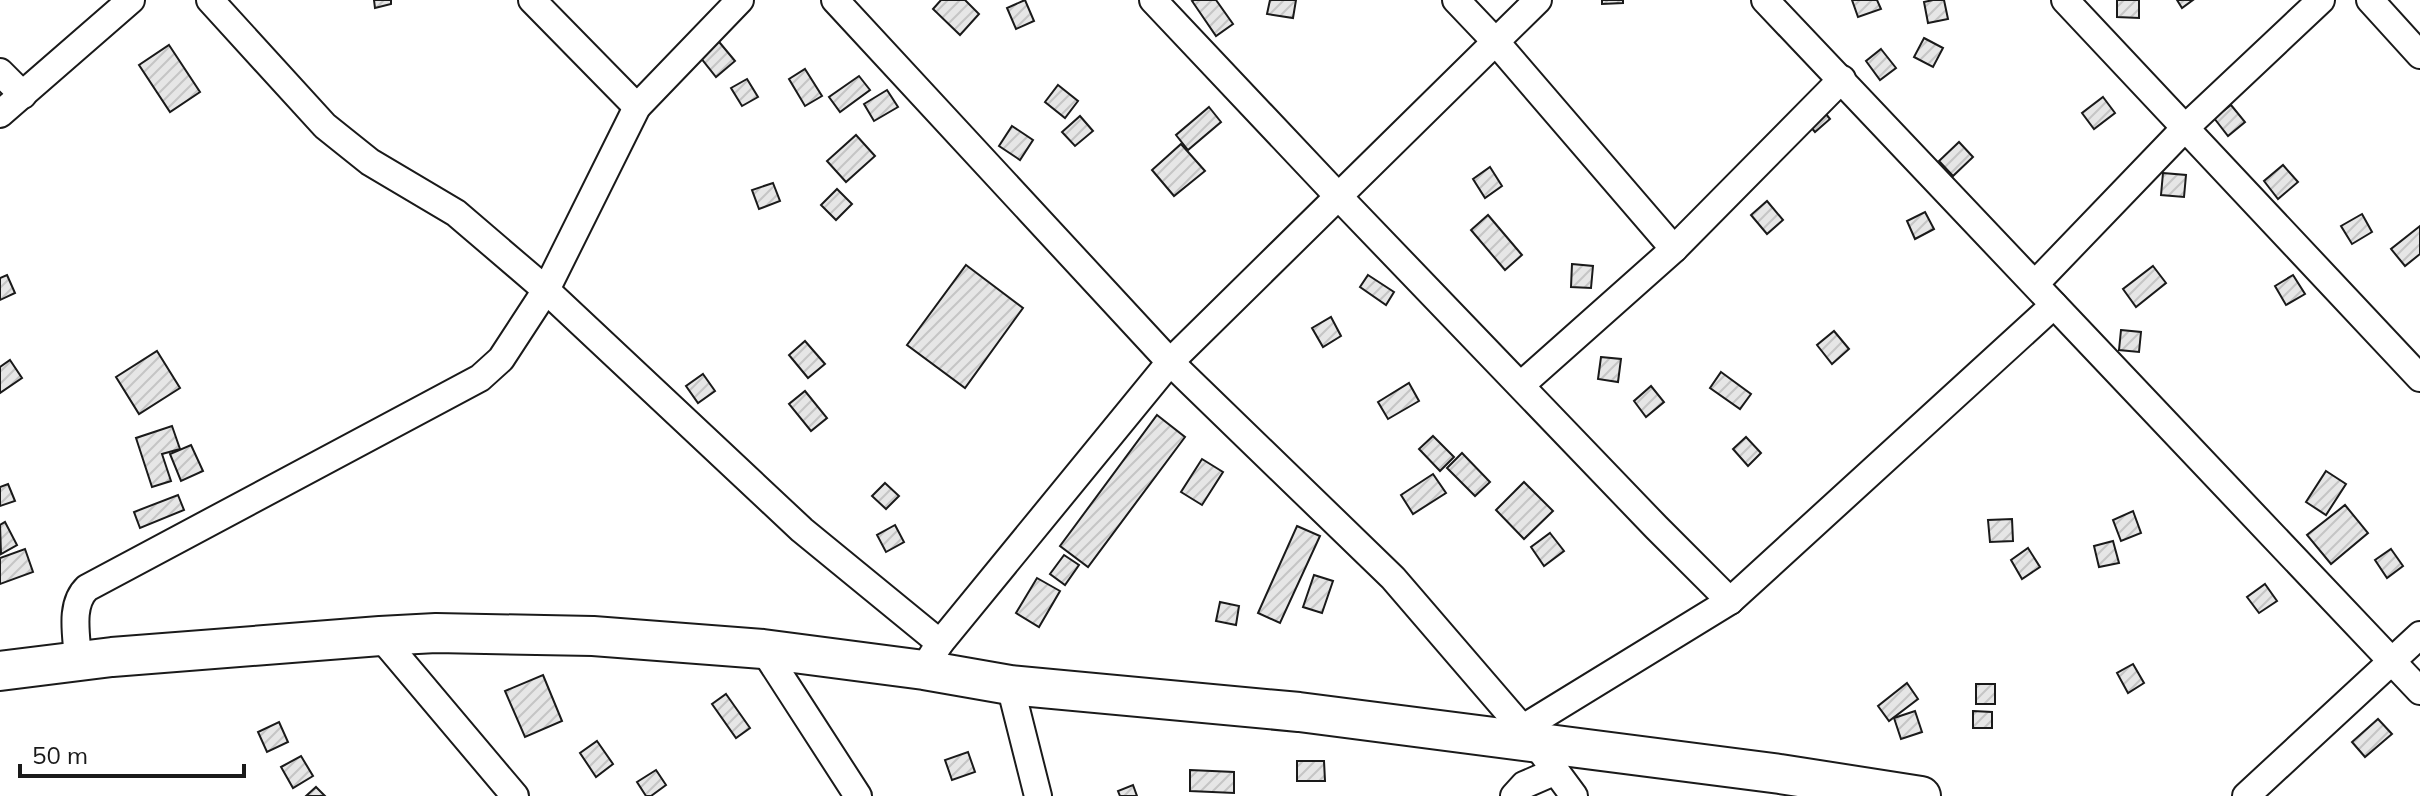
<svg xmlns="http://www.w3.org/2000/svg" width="2420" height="796" font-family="Mulish,sans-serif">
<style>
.building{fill:url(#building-hatch);stroke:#1a1a1a;stroke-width:2}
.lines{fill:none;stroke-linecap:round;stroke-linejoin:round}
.street-casing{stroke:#1a1a1a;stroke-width:30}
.secondary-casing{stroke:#1a1a1a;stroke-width:42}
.street{stroke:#fff;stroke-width:26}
.secondary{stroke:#fff;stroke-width:38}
</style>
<defs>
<pattern id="building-hatch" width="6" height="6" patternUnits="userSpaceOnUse" patternTransform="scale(2)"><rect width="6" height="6" fill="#e6e6e6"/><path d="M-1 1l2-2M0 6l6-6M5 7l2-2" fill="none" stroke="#c5c5c5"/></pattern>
</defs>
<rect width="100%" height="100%" fill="#fff"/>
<g class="building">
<polygon points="374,0 391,0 391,4 375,8"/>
<polygon points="941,0 965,0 979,14 960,35 933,9"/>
<polygon points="1025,0 1034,21 1016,29 1007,8"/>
<polygon points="1194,0 1216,0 1233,24 1216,36 1192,1"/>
<polygon points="1270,0 1296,0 1293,18 1267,14"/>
<polygon points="1602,0 1623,0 1623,3 1602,4"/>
<polygon points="1852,0 1877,0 1881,9 1858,17"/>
<polygon points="1933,0 1944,0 1948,19 1928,23 1924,2"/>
<polygon points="2117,0 2139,0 2139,18 2117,17"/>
<polygon points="2177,0 2193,0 2182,8"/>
<polygon points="715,37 735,61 716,77 697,53"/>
<polygon points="1924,38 1943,48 1933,67 1914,57"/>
<polygon points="169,45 200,92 170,112 139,65"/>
<polygon points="1881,49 1896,68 1880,80 1866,61"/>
<polygon points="805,69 822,96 805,106 789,79"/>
<polygon points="859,76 870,90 840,112 829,97"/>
<polygon points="747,79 758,97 742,106 731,88"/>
<polygon points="1058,85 1078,101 1065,118 1045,102"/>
<polygon points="887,90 898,107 874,121 864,104"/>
<polygon points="2103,97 2115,113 2094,129 2082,113"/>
<polygon points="1813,98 1830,119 1815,132 1798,112"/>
<polygon points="2231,105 2245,122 2228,136 2214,118"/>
<polygon points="1209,107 1221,122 1188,150 1176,135"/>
<polygon points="1080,116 1093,131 1075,146 1062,132"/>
<polygon points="1012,126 1033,140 1020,160 999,146"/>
<polygon points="856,135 875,156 846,182 827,161"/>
<polygon points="1959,142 1973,157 1953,176 1939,161"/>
<polygon points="1181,144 1205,171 1174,196 1152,170"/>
<polygon points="2283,165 2298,182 2278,199 2264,181"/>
<polygon points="1490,167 1502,186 1485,198 1473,179"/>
<polygon points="2163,173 2186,175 2184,197 2161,195"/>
<polygon points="773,183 780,201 759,209 752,190"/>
<polygon points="837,189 852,204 836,220 821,205"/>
<polygon points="1767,201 1783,220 1767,234 1751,215"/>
<polygon points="1925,212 1934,229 1915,239 1907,221"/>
<polygon points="2362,214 2372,232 2352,244 2341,226"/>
<polygon points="1488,215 1522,255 1505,270 1471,230"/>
<polygon points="2420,226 2420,254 2405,266 2391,249"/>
<polygon points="1572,264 1593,266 1591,288 1571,287"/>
<polygon points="966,265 1023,308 965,388 907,345"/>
<polygon points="2153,266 2166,283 2136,307 2123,289"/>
<polygon points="7,275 15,293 0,300 0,278"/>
<polygon points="1368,275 1394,292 1386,305 1360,287"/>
<polygon points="2293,275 2305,294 2286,305 2275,286"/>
<polygon points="1331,317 1341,336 1323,347 1312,328"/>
<polygon points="2121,330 2141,332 2139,352 2119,350"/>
<polygon points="1834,331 1849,349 1832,364 1817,345"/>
<polygon points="805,341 825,364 808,378 789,355"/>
<polygon points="157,351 180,388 139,414 116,377"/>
<polygon points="1601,357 1621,359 1618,382 1598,379"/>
<polygon points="10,360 22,378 0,393 0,367"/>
<polygon points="1721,372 1751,394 1740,409 1710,388"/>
<polygon points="703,374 715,391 698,403 686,386"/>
<polygon points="1409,383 1419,401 1388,419 1378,402"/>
<polygon points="1651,386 1664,402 1646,417 1634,401"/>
<polygon points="805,391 827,418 811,431 789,404"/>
<polygon points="1157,415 1185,437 1088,567 1060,546"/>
<polygon points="172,426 180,449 162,454 171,481 152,487 136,438"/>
<polygon points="1433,436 1454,457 1440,471 1419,449"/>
<polygon points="1746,437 1761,453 1748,466 1733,449"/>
<polygon points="191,445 203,471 181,481 170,454"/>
<polygon points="1462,453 1490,482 1475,496 1447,468"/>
<polygon points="1202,459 1223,472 1202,505 1181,492"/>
<polygon points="2326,471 2346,484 2326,515 2306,502"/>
<polygon points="1433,474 1446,493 1413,514 1401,495"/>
<polygon points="1524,482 1553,511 1524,539 1496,510"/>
<polygon points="885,483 899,496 886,509 872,496"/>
<polygon points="8,484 15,501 0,506 0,487"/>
<polygon points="178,495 184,510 140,528 134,512"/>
<polygon points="2345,505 2368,533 2331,564 2307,535"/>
<polygon points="2133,511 2141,533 2121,541 2113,520"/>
<polygon points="2012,519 2013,541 1990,542 1988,520"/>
<polygon points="5,522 17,545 1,554 0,525"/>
<polygon points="895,525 904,542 886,552 877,535"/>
<polygon points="1297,526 1320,536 1280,623 1258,613"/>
<polygon points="1550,533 1564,551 1544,566 1531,547"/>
<polygon points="2113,541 2119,563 2099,567 2094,546"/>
<polygon points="2028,548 2040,567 2022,579 2011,560"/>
<polygon points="25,549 33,572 0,584 0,558"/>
<polygon points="2391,549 2403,566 2387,578 2375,560"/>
<polygon points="1064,555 1079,565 1065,585 1050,574"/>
<polygon points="1314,575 1333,581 1322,613 1303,607"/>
<polygon points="1037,578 1060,591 1039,627 1016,613"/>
<polygon points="2265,584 2277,601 2259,613 2247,597"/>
<polygon points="1220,602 1239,606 1236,625 1216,621"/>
<polygon points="2133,664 2144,683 2128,693 2117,673"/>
<polygon points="543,675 562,721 525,737 505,691"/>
<polygon points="1907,683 1918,699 1889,721 1878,706"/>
<rect x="1976" y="684" width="19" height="20"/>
<polygon points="726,694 750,728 736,738 712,704"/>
<polygon points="1915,711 1922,732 1901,739 1894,718"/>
<polygon points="1973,711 1992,712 1992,728 1973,728"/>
<polygon points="2378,719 2392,734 2365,757 2352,742"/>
<polygon points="279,722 288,742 267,752 258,732"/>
<polygon points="597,741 613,764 596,777 580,753"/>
<polygon points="968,752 975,772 952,780 945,760"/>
<polygon points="301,756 313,776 293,788 281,767"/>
<polygon points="1297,761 1324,761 1325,781 1297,781"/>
<polygon points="656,770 666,785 651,796 646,796 637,782"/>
<polygon points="1190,770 1234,772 1234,793 1190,791"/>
<polygon points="1133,785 1137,796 1120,796 1118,791"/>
<polygon points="316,787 325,796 306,796"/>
</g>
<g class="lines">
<g class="street-casing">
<g id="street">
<polyline points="210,0 325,126 370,162 456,213 546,290 802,530 940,643"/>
<polyline points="532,0 637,107"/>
<polyline points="835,0 1170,362 1393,578 1535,743 1574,796"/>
<polyline points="1153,0 1338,196 1656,527 1730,601"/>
<polyline points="1456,0 1495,41 1674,249"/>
<polyline points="1765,0 2420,691"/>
<polyline points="2065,0 2420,378"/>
<polyline points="2370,0 2420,55"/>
<polyline points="0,72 23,95"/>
<polyline points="0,114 131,0"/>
<polyline points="2035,284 2185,128 2321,0"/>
<polyline points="1521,385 1674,249 1842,79"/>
<polyline points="380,636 515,796"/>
<polyline points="763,649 858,796"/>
<polyline points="931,657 940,643 1170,362 1538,0"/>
<path d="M 78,660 C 77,637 69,605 87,588 L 480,378 L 501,359 L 546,290 L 637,107 L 740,0"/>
<polyline points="1010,685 1038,796"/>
<polyline points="1523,728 1730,601 2054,305"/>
<polyline points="1514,796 1524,785 1556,771"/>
<polyline points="2246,796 2420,635"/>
</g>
</g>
<g class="secondary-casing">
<polyline id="secondary" points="0,671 112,657 380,636 436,633 593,636 763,649 924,670 1010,685 1299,712 1780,774 1921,796"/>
</g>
<use href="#street" class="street"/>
<use href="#secondary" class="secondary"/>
</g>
<path d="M20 764v12h224v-12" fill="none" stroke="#1a1a1a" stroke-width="4"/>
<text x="32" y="764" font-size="24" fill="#1a1a1a" stroke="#ffffff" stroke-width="6" paint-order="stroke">50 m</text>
</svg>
